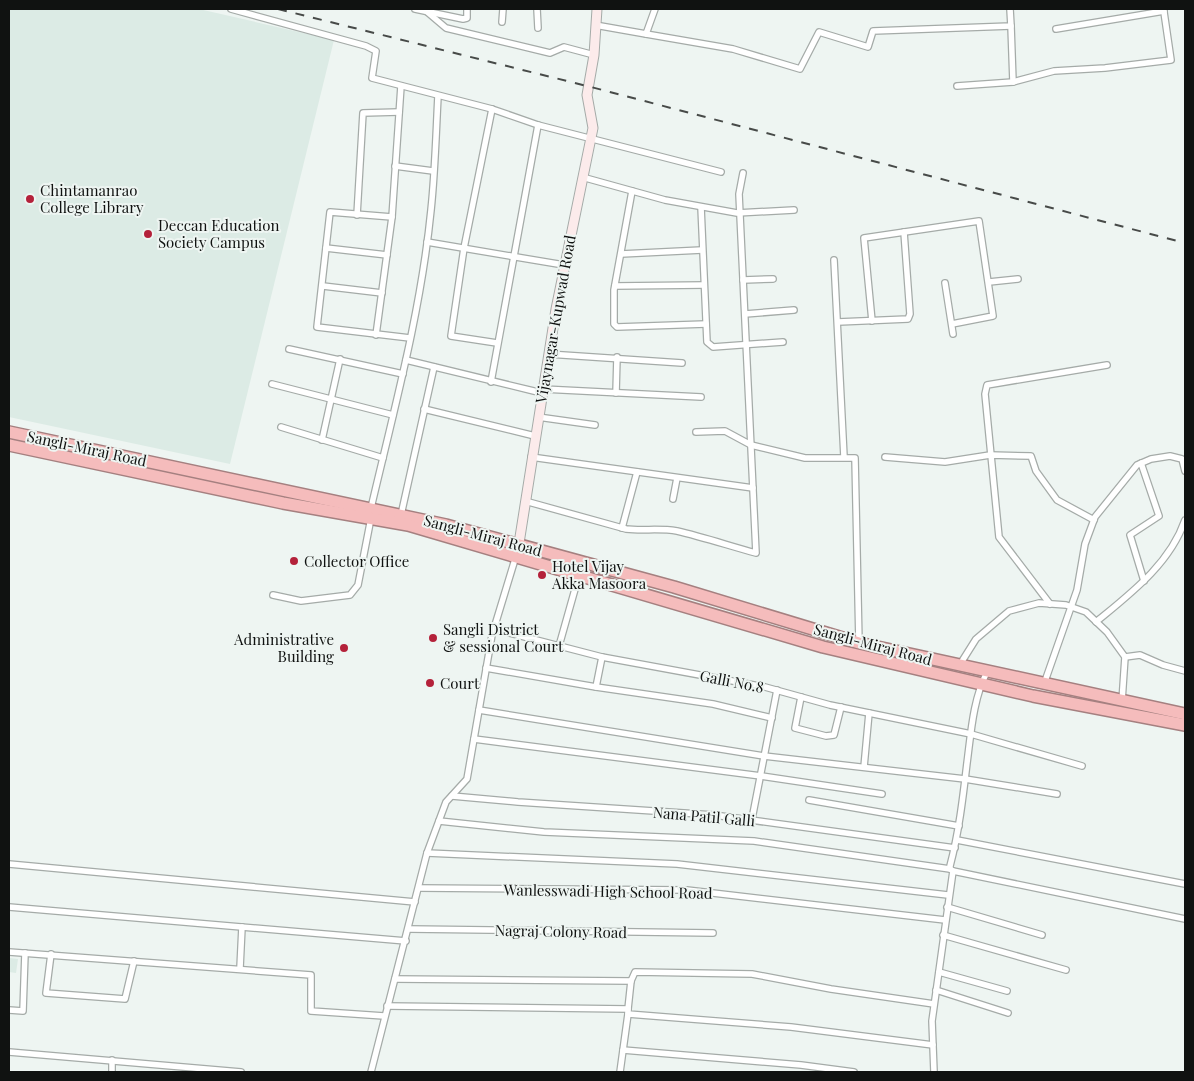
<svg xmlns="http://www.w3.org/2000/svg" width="1194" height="1081" font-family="'Playfair Display',serif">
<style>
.built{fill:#dcebe5}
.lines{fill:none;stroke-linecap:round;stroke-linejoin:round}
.street-casing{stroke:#a5aba8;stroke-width:8}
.secondary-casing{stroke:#a5aba8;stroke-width:11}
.highway-casing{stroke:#a58080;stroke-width:14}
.street{stroke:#fff;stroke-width:5.5}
.secondary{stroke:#fcebeb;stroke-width:9}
.highway{stroke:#f5bcbc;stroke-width:11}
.rail{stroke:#474a48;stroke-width:2;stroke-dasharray:9 9;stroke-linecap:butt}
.poi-dot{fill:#b4213a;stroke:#eef5f2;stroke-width:2}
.labels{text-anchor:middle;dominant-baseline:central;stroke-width:4;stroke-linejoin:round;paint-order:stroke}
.poi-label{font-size:15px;fill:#101211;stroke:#eef5f2;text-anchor:start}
.street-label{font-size:15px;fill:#101211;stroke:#eef5f2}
</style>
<rect width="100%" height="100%" fill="#eef5f2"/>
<g class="built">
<polygon points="9,9 199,9 334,40 230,464 9,417"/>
<polygon points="10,958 18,959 16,973 9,972"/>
</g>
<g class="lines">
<g class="street-casing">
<g id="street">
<polyline points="231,9 366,46 376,51 372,78 492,109 538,125 721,172"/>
<polyline points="415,9 463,19 467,18 467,9"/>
<polyline points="537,9 538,28"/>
<polyline points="426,11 446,28 550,53 564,47 594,55"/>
<polyline points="502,22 503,9"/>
<polyline points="595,25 646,34 655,9"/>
<polyline points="1011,26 1013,82"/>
<polyline points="1056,29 1164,11"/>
<polyline points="646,34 733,49 800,69 819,32 868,47 873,31 1011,26 1010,9"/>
<polyline points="401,86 392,217 330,212 317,327 410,338"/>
<polyline points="957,86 1013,82 1054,71 1105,68 1171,60 1164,12"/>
<polyline points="492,109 464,248 451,336 497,343"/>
<polyline points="395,166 433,171"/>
<polyline points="582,177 665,200 737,213 794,210"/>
<polyline points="632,191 614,290 614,324 617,327 706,324"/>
<polyline points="701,207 707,342 713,347 783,342"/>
<polyline points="357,215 363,113 399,112"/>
<polyline points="427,242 564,265"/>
<polyline points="326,248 387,255"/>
<polyline points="621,254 702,250"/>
<polyline points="834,260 844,457"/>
<polyline points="743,280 773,279"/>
<polyline points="989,282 1018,279"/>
<polyline points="945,283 953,334"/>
<polyline points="323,286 382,293"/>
<polyline points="615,286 704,285"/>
<polyline points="745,314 794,310"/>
<polyline points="872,321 864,238 979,221 993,316 952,324"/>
<polyline points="838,322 908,319 910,314 904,232"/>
<polyline points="376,335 392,217"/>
<polyline points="289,349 403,374"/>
<polyline points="548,354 682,363"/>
<polyline points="406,360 542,393"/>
<polyline points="491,382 538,125"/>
<polyline points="272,384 393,415"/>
<polyline points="543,389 701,397"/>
<polyline points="616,393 617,357"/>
<polyline points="424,409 535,436"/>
<polyline points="538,417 595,425"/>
<polyline points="281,427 383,458"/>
<polyline points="696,432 725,431 751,445 805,458 855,458 859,643"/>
<polyline points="322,440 340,359"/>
<polyline points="531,457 753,488"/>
<polyline points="885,457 945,462 990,455 1031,456 1036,471 1057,500 1094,520"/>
<polyline points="1141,463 1159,516 1130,535 1144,581"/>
<polyline points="673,499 677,478"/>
<path d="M 525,501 L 626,529 C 643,531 659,528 677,531 C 703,537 730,546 756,553 L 739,194 L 743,173"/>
<path d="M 371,508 C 394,410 421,311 431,210 C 435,173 436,134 438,96"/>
<polyline points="401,515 434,367"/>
<polyline points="622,528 637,472"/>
<polyline points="273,595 301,601 350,595 358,585 371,518"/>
<polyline points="1050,604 999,537 985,394 987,385 1107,365"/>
<path d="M 1096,622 C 1130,594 1170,564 1185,520"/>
<polyline points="494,629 602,657 765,687 830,705 971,734 1082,766"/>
<polyline points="559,646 579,575"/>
<polyline points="1125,657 1140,655 1163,665 1185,671"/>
<polyline points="959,666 976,639 1009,611 1039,603 1066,605 1086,612 1107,632 1125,657 1122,701"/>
<polyline points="486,668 596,687 602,657"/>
<polyline points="1044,684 1077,590 1085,544 1095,517 1137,465 1151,459 1170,456 1182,459 1185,471"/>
<polyline points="596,687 713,704 772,718"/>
<polyline points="801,697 795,728 826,736 834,735 841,707"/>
<polyline points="479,710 764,756 965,779 1057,794"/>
<polyline points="474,739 761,776 882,794"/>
<polyline points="864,767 869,713"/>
<polyline points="452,796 518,802 714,815 955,848"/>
<polyline points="809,800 959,826"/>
<polyline points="752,819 777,690"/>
<polyline points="439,821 544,832 754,841 950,869"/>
<polyline points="957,840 1185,884"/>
<polyline points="427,853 677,864 948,895"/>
<polyline points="9,864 415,902"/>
<polyline points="953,871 1185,919"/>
<polyline points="419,888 687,890 945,920"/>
<polyline points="9,907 406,941"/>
<polyline points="947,907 1042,935"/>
<polyline points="409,929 713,933"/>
<polyline points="943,935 1066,970"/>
<polyline points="9,952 311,975 311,1011 384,1016"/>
<polyline points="51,954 46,993 125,999 134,961"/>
<polyline points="240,968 242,927"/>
<polyline points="939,972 1007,991"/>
<polyline points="395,979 631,981"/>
<polyline points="936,990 1008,1013"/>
<polyline points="387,1006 628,1009"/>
<polyline points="9,1010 23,1011 25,953"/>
<polyline points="933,1045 791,1027 628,1014 628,1009 631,981 635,972 752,974 831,989 934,1004"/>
<polyline points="623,1050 801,1065 854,1072"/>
<polyline points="9,1052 241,1072"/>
<polyline points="112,1072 112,1060"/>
<polyline points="371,1072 427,853 446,802 467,779 492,635 516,556"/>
<polyline points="620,1072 628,1014"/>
<path d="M 934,1072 L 932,1021 L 953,871 L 950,869 L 950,866 C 959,832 963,797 967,763 C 971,733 973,699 987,672"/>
</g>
</g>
<g class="secondary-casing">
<polyline id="secondary" points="517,556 556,309 593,128 587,95 594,55 597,9"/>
</g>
<g class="highway-casing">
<g id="highway">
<polyline points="9,432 446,525 674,587 859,643 1185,714"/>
<polyline points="9,445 283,503 408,525 823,647 1033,696 1185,725"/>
</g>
</g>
<use href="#street" class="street"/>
<use href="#secondary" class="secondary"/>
<use href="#highway" class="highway"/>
<polyline class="rail" points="278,9 591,87 1185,243"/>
</g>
<g class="poi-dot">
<circle cx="30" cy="199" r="5"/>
<circle cx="148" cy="234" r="5"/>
<circle cx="294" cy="561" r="5"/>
<circle cx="542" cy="575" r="5"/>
<circle cx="433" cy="638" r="5"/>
<circle cx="344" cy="648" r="5"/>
<circle cx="430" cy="683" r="5"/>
</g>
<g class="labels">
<g class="poi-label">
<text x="40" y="190">Chintamanrao<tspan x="40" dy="17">College Library</tspan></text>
<text x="158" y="225">Deccan Education<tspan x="158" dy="17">Society Campus</tspan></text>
<text x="304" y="561">Collector Office</text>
<text x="552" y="566">Hotel Vijay<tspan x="552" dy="17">Akka Masoora</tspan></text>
<text x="443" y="629">Sangli District<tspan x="443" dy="17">&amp; sessional Court</tspan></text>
<text x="334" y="639" text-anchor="end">Administrative<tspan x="334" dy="17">Building</tspan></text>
<text x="440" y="683">Court</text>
</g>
<g class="street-label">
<text transform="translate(555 319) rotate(-80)">Vijaynagar-Kupwad Road</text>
<text transform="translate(87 448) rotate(12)">Sangli-Miraj Road</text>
<text transform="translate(483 535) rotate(15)">Sangli-Miraj Road</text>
<text transform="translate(873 644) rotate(15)">Sangli-Miraj Road</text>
<text transform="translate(732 681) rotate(11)">Galli No.8</text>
<text transform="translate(704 816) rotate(5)">Nana Patil Galli</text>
<text transform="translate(608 891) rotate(1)">Wanlesswadi High School Road</text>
<text transform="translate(561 931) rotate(1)">Nagraj Colony Road</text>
</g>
</g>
<rect width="1194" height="1081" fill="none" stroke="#101211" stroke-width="20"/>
</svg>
